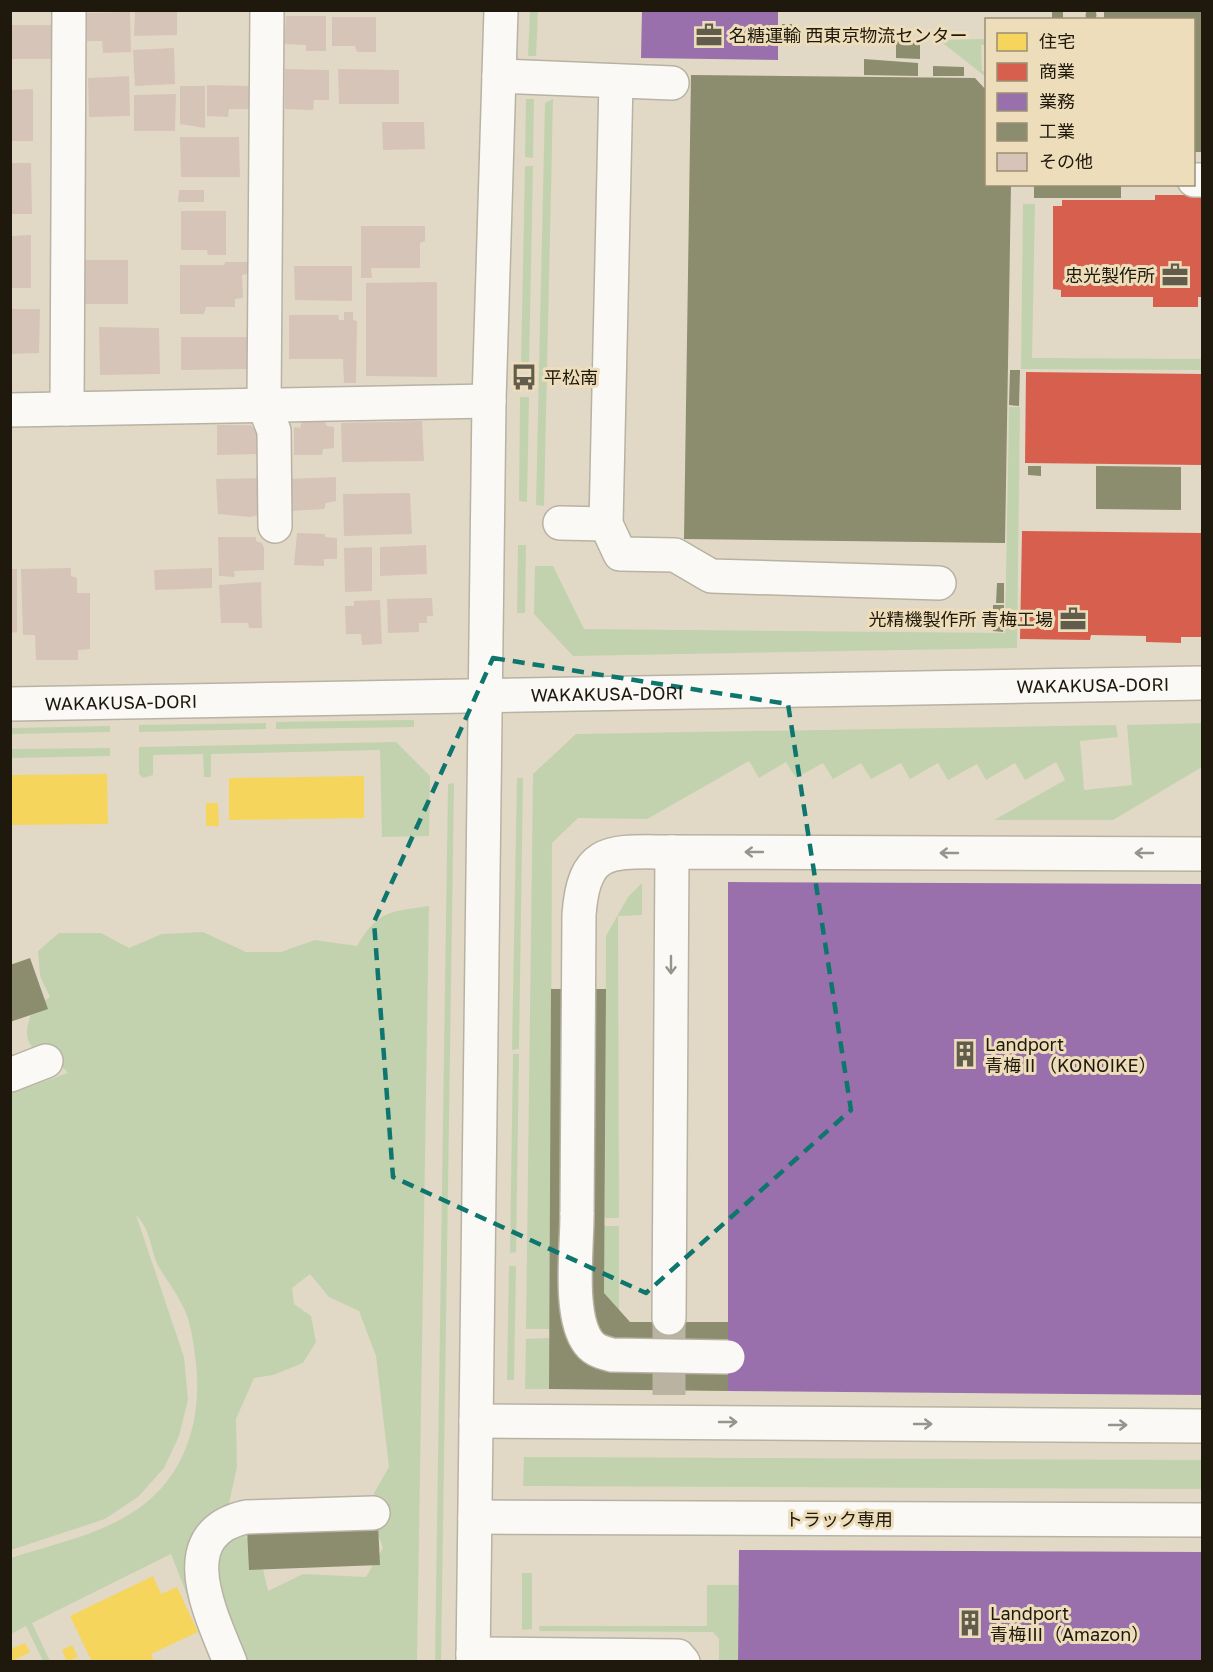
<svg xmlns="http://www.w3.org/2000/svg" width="1213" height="1672" font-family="'Golos Text','Noto Sans JP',sans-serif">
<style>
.green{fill:#c2d2af}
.homes{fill:#f6d55c}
.shops{fill:#d6604d}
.offices{fill:#9970ab}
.industry{fill:#8c8c6e}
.building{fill:#d6c4b8}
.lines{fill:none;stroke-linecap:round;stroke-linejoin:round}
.minor-tunnel{stroke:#bab3a1;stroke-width:33;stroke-dasharray:33 16;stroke-linecap:butt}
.minor-casing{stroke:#b8b2a3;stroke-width:36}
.minor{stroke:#faf9f6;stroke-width:33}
.minor-bridge-casing{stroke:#b8b2a3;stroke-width:36;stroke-linecap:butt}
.minor-bridge{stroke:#faf9f6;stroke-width:33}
.oneway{stroke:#97948d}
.marked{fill:none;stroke:#0f766e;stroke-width:4.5;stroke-dasharray:12 8;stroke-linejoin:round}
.labels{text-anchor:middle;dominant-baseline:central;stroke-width:6;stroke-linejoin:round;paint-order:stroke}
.poi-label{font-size:18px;fill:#1e190c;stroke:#edddba;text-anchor:start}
.street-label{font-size:18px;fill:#1e190c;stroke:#edddba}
</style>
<rect width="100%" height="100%" fill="#e1d9c6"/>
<g class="green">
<polygon points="530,11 538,11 536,56 528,56"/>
<polygon points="986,39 986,45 981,45 982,71 986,71 986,77 939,40"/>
<polygon points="526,99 534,99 533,158 525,157"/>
<polygon points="553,99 544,506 536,505 545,103"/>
<polygon points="525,166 533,166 529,365 521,365"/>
<polygon points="1023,204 1035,204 1032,358 1202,359 1202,370 1021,369"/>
<polygon points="520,397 529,397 527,502 519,501"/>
<polygon points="1009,407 1020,407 1017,648 573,656 534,614 535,566 553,566 584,629 1005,633"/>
<polygon points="518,545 526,545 525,613 517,613"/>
<polygon points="414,720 414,727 276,729 276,722"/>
<polygon points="266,723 266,729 139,732 139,725"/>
<polygon points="1202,723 1202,767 1113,820 994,820 1065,780 1056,762 1025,780 1015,763 986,780 977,764 948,780 938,763 910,779 901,763 871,779 861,763 833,779 823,763 796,778 786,762 759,778 749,761 647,819 578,818 552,843 550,1329 526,1329 533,774 576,734 1116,725 1118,737 1080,741 1084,790 1132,785 1127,725"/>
<polygon points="110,726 110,732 11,734 11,728"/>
<polygon points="396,742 430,776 429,836 382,837 380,750 211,754 211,777 204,777 203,754 153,755 153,775 143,778 139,774 139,747"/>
<polygon points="110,748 110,756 11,758 11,749"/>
<polygon points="517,778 523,778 519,1049 512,1050"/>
<polygon points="454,783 441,1661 435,1662 448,784"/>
<polygon points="642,883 642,915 618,916 619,1218 605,1218 606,936 628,897"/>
<path d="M 429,906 L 417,1661 L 240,1661 C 224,1619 185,1556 239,1527 L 260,1556 L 268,1591 L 303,1574 L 366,1577 L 383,1548 L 372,1518 L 374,1493 L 389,1467 L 376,1356 L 359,1311 L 329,1297 L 310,1274 L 292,1288 L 294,1304 L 311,1316 L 316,1342 L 303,1363 L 273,1375 L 254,1378 L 236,1419 L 237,1467 L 227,1512 C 167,1553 199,1608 219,1661 L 213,1661 L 171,1554 L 32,1623 L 50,1661 L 43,1661 L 26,1626 L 11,1634 L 11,1558 C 50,1545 95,1536 130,1514 C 186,1480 204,1418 195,1356 C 193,1338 190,1318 181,1303 C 176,1292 168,1282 162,1272 C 149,1253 154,1234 136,1215 L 184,1357 L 188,1400 L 179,1436 L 164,1468 L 138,1497 L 105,1519 L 11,1550 L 11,1093 L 68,1073 C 57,1056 29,1058 27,1034 C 26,1027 31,1016 32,1009 L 50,997 L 40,976 L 38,951 L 59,933 L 101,933 L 129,948 L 162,934 L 203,932 L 246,952 L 281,952 L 315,940 L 357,946 C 378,910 390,912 429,906 Z"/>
<polygon points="513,1054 519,1054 516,1252 510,1253"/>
<rect x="604" y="1226" width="15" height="89"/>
<polygon points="509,1266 516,1266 514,1380 507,1380"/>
<polygon points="549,1338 549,1389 525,1389 526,1339"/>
<polygon points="524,1457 1202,1460 1202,1489 523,1486"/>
<polygon points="522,1573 532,1573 532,1629 522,1630"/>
<polygon points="707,1585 738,1585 738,1661 719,1661 719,1639 713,1632 540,1631 539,1626 707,1626"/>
</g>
<g class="homes">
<polygon points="107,774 108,824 10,825 10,775"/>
<polygon points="364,776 364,818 229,820 229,778"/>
<polygon points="206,803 218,803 219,826 206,826"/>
<polygon points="153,1576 161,1594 177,1587 198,1632 151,1654 154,1662 92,1662 70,1616"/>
<polygon points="25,1643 30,1652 11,1662 10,1649"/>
<polygon points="72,1645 78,1657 67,1662 62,1650"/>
</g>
<g class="shops">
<polygon points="1155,195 1202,195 1202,297 1198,297 1198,307 1153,307 1153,297 1061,297 1061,290 1053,289 1053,206 1062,206 1062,200 1155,200"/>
<polygon points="1026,372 1202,374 1202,465 1025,463"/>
<polygon points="1022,531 1202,533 1202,637 1181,637 1181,643 1146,642 1146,636 1091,635 1090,640 1020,639"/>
</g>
<g class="offices">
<polygon points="642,10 778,10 778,60 641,58"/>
<polygon points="728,882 1202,884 1202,1395 728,1391"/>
<polygon points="739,1550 1202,1552 1202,1662 738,1662"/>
</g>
<g class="industry">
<circle cx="1091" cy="15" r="5.5"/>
<rect x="1052" y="10" width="11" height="10"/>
<polygon points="1104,10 1202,10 1202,152 1194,152 1194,20 1104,20"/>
<polygon points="782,24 792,24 793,45 782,45"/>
<polygon points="896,41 920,42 920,59 896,58"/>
<polygon points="864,59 918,63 918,76 864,75"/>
<polygon points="933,66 964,67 964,76 933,76"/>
<polygon points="691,75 975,78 986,90 986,184 1011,184 1005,543 684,539"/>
<rect x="1034" y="184" width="87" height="14"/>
<polygon points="1010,370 1020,370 1019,406 1009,405"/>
<polygon points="1028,466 1041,466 1041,476 1028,475"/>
<polygon points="1096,466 1181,467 1181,510 1096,509"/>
<polygon points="997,583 1004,583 1004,603 996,603"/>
<polygon points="993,605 1004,605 1003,632 993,631"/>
<polygon points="30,958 48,1009 10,1022 10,965"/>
<polygon points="551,989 606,989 604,1293 630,1322 728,1322 728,1391 549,1389"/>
<polygon points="378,1524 380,1565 249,1570 247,1529"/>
</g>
<g class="building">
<polygon points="135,10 177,10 177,35 134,36"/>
<polygon points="130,12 131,52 103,53 102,41 87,41 86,13"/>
<polygon points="286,16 326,16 326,51 306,51 306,45 284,44"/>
<polygon points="332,17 376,17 376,52 357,52 355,46 332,46"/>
<rect x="10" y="25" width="43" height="34"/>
<polygon points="174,48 175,84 135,86 133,50"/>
<polygon points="285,69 329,70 329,100 314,100 313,110 285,109"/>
<polygon points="338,69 399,70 399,104 339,104"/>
<polygon points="129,76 130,116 89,117 88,78"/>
<polygon points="207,85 250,86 250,109 229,109 228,117 207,116"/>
<polygon points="180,86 205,86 205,128 180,124"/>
<polygon points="33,89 33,141 10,141 10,90"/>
<polygon points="176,94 175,131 134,131 134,95"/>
<polygon points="382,122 424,122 425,149 383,150"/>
<polygon points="180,137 239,137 240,177 181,177"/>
<polygon points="10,163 31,163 32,214 10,214"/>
<polygon points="179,190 204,190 204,202 178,202"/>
<polygon points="181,211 226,211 226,255 208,255 207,250 181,250"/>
<polygon points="361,226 425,226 425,241 420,243 420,268 371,268 372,278 361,278"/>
<polygon points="31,235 31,288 10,288 10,236"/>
<polygon points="84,260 128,260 128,304 83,304"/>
<polygon points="225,262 251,262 251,273 242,275 243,298 235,299 235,307 206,307 204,314 180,314 180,265 224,265"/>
<polygon points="294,266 352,266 352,301 295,300"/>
<polygon points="437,282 437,377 366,376 366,283"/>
<polygon points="10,309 40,309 39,353 10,354"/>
<polygon points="344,312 353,312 353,320 357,321 356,383 344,383 343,359 289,359 289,315 338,315 339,320 344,320"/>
<polygon points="99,327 159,328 160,374 100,375"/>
<polygon points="181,337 247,337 247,369 181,370"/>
<polygon points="325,421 327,426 334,427 334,448 323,449 322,455 294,455 294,427 300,428 302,422"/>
<polygon points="422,421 424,461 342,462 341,423"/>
<polygon points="217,425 251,425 260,437 259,454 217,455"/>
<polygon points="336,477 336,501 326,503 324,509 290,511 289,479"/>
<polygon points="262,478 263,514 250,517 218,514 216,479"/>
<polygon points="410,493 412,534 344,536 343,494"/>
<polygon points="297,533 325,534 325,537 337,538 337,559 324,559 324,566 294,565"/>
<polygon points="218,537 256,537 256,541 262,543 264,548 264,570 234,571 235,577 219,576"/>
<polygon points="426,545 427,574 380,576 380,547"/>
<polygon points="372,547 372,591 345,592 344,548"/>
<polygon points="71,568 71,576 77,578 77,593 90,593 90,649 78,650 78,660 36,660 35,635 23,635 21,569"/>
<polygon points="212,568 212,588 155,590 154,570"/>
<polygon points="10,569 17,569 17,632 10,633"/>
<polygon points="261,582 262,628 249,628 248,623 221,623 219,585"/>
<polygon points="432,598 433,616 427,616 427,623 419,623 419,632 388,633 387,599"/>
<polygon points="380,600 382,644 362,645 361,634 346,634 345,606 354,606 354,601"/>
</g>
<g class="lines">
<polyline class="minor-tunnel" points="669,1395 669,1318"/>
<g class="minor-casing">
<g id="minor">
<polyline points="267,10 264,405 274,431 275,526"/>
<polyline points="499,76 672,83"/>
<polyline points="616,81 606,524 620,554 675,555 711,576 939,583"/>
<polyline points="1194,180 1202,180"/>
<polyline points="67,409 69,10"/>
<polyline points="10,410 489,401"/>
<polyline points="560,523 606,524"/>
<path id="s1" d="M 10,704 L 1202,683"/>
<polyline points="10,1075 46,1061"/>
<path d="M 577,1215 L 579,915 C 584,845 612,852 672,852"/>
<polyline points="669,1318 672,852 1202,854"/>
<polyline points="476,1421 1202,1426"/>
<polyline points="475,1517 1202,1520"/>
<polyline points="473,1654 678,1656 683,1662"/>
<path d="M 230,1662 C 212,1616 169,1534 246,1517 L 373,1513"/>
<polyline points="473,1662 489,401 501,10"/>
</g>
</g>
<use href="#minor" class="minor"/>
<g class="minor-bridge-casing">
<path id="minor-bridge" d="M 577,1215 C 577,1249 569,1310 586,1339 C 592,1350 601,1352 612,1355 L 728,1357"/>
</g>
<use href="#minor-bridge" class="minor-bridge"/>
</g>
<defs><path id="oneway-shaft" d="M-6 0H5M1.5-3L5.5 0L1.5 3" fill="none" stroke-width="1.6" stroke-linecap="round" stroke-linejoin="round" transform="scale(1.5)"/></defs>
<g class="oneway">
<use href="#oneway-shaft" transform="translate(754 852) rotate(-180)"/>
<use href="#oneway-shaft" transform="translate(949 853) rotate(-180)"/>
<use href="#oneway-shaft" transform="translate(1144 853) rotate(-180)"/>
<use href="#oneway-shaft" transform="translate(671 965) rotate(90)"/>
<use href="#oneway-shaft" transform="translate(728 1422)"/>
<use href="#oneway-shaft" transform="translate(923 1424)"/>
<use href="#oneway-shaft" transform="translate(1118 1425)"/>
</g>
<path class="marked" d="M 493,658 L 788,704 L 851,1110 L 646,1293 L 393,1177 L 374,922 Z"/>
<defs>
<g id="office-bare" transform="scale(2.07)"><path d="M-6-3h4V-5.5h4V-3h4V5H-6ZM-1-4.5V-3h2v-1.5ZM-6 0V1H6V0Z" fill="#625c4d" stroke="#edddba" stroke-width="2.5" paint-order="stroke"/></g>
<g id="bus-bare" transform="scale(2.07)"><path d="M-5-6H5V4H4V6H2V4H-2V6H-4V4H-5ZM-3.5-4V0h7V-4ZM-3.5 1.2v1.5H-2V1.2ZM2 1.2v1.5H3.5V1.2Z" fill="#625c4d" stroke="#edddba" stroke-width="2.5" paint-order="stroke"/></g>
<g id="building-bare" transform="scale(2.07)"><path d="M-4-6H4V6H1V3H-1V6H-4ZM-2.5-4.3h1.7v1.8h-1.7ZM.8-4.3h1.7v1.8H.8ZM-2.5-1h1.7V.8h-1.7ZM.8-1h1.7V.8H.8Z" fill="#625c4d" stroke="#edddba" stroke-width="2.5" paint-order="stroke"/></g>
</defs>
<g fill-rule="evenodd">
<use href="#office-bare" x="709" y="35"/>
<use href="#office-bare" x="1175" y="275"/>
<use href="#bus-bare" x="524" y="377"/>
<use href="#office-bare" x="1073" y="619"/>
<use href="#building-bare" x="965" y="1054"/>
<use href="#building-bare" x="970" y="1623"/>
</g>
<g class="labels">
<g class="poi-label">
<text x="729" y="35">名糖運輸 西東京物流センター</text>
<text x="1155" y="275" text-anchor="end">忠光製作所</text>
<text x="544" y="377">平松南</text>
<text x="1053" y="619" text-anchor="end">光精機製作所 青梅工場</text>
<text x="985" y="1044">Landport<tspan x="985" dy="21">青梅Ⅱ（KONOIKE）</tspan></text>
<text x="990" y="1613">Landport<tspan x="990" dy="21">青梅Ⅲ（Amazon）</tspan></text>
</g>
<g class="street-label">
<text stroke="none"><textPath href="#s1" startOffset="1083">WAKAKUSA-DORI</textPath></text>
<text stroke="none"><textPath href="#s1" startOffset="597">WAKAKUSA-DORI</textPath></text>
<text stroke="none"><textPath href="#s1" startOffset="111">WAKAKUSA-DORI</textPath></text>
<text x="839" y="1519">トラック専用</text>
</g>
</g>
<rect width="1213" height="1672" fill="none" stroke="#1e190c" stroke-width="24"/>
<rect x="985" y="18" width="210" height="168" fill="#edddba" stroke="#9a8f74" stroke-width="1.5"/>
<rect x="997" y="33" width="30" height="18" fill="#f6d55c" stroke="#9a8f74" stroke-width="1.5"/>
<text x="1039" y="48" font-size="18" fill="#1e190c">住宅</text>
<rect x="997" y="63" width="30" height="18" fill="#d6604d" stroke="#9a8f74" stroke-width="1.5"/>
<text x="1039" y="78" font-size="18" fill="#1e190c">商業</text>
<rect x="997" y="93" width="30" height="18" fill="#9970ab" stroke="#9a8f74" stroke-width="1.5"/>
<text x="1039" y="108" font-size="18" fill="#1e190c">業務</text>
<rect x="997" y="123" width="30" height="18" fill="#8c8c6e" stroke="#9a8f74" stroke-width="1.5"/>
<text x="1039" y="138" font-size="18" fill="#1e190c">工業</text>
<rect x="997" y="153" width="30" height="18" fill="#d6c4b8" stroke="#9a8f74" stroke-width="1.5"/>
<text x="1039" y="168" font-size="18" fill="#1e190c">その他</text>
</svg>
